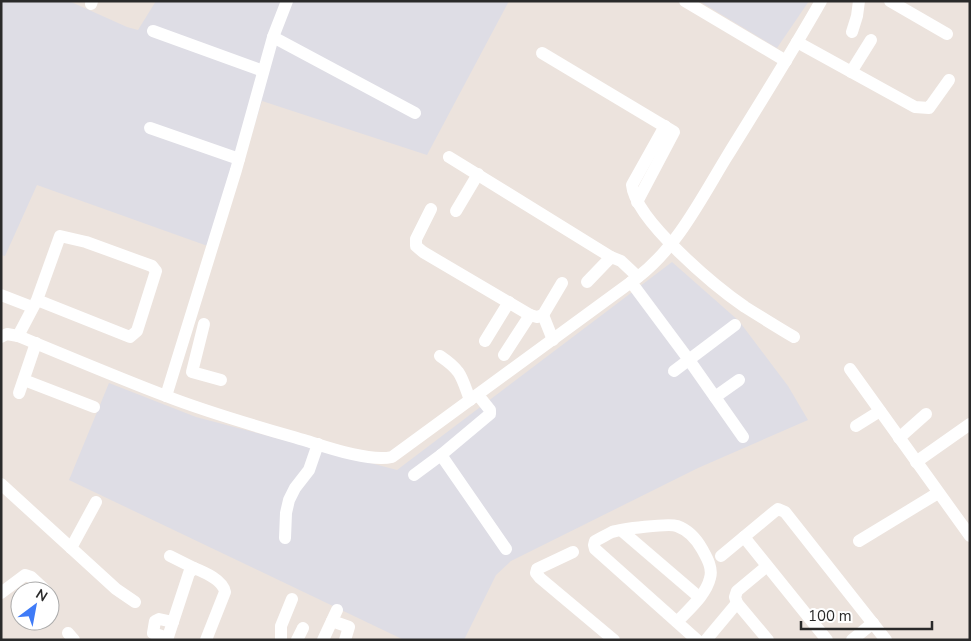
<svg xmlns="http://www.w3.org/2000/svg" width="971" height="641" font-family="'Nunito Sans',sans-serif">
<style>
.industrial{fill:#dedde5}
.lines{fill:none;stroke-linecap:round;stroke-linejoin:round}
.minor{stroke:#fff;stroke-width:12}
</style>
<rect width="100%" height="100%" fill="#ece3dd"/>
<g class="industrial">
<polygon points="1,1 69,1 127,27 138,30 156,1 509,1 427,155 262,101 216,249 37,185 5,256 1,255"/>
<polygon points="699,1 809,1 777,48"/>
<polygon points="672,262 739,321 788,386 808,420 698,468 511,561 496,575 464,640 404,640 69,480 109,383 196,417 397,470"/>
</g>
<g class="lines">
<g class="minor">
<polyline points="685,1 786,61"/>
<polyline points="890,1 947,34"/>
<polyline points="91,4 92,1"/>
<polyline points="153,31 263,71"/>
<polyline points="852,32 857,16 859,1"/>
<polyline points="273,37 415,113"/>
<polyline points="797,42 915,107 929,108 949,80"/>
<polyline points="542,53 674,132 637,202"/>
<polyline points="851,72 871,40"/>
<path d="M 665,126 L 632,185 C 635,220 716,287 745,307 C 761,317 777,327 794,337"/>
<polyline points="150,128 239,159"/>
<polyline points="449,157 611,257"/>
<polyline points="431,209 416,239 416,246 423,252 530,315"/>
<polyline points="456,211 478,174"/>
<polyline points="587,282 611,257 621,261 638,277"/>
<polyline points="631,282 689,360 743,437"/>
<polyline points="1,295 32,307"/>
<polyline points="543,315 553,340"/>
<polyline points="204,324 192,372 221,380"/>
<polyline points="18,336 37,300 60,236 86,242 152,266 156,271 137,331 130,337 37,300"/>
<path d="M 1,337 L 7,334 L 18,336 C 67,356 116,377 166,396 C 212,414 259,427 307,441 C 329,448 370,462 392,457 L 638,277 C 677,247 701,199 726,158 C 758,106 791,54 821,1"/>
<polyline points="485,341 509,302"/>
<polyline points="504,355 530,315 537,317 543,315 562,283"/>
<path d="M 440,356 C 462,371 461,376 470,400"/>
<polyline points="850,369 970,536"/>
<polyline points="674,371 735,325"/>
<polyline points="24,380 94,407"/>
<polyline points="19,393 36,343"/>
<polyline points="166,396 236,170 273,37 287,1"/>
<polyline points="715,397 739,380"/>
<polyline points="856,426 880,411"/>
<polyline points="899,438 926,414"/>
<polyline points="441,455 506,549"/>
<polyline points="916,462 970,424"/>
<polyline points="414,475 441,455 490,414 490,410 478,395"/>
<polyline points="1,484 116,589 135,602"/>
<polyline points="622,531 699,597"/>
<polyline points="744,537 827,640"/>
<polyline points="285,538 286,513 289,500 295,488 309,470 318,444"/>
<polyline points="859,541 938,493"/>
<polyline points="71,548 96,502"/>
<polyline points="573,552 537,569 536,573 540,578 614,640"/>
<polyline points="170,556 194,568"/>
<polyline points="721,556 774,512 778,509 785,512 886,640"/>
<polyline points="767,566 737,591 735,597 737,603 768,640"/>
<polyline points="1,593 25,575 31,577 45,590"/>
<polyline points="332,621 349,627 345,640"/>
<path d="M 678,621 C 689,609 706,595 710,578 C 713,568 707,558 702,549 C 697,540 688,530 677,526 C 669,523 621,529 612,532 C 606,535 601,538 595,541 L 594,545 L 595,549 L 697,640"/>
<polyline points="68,633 74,640"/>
<polyline points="167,638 153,633 155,621 159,619 173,622"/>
<path d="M 167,640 L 189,573 L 194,568 C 204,572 223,580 225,592 L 206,640"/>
<polyline points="281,640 281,626 292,599"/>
<polyline points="297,640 303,628"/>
<polyline points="323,640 337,610"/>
<polyline points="706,640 737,603"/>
<polyline points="852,640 873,623"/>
</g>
</g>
<rect width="971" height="641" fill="none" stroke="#2a2a2a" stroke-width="5"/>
<g transform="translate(35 606) rotate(32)"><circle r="24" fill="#ffffff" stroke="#aaaaaa"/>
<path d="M0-4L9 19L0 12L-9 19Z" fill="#3f7bf7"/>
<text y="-8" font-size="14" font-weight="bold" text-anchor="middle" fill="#2a2a2a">N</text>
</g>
<path d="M801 621v8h131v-8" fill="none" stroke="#2a2a2a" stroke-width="2.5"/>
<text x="808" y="621" font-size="15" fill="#2a2a2a" stroke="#ffffff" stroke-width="4" paint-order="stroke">100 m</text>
</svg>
